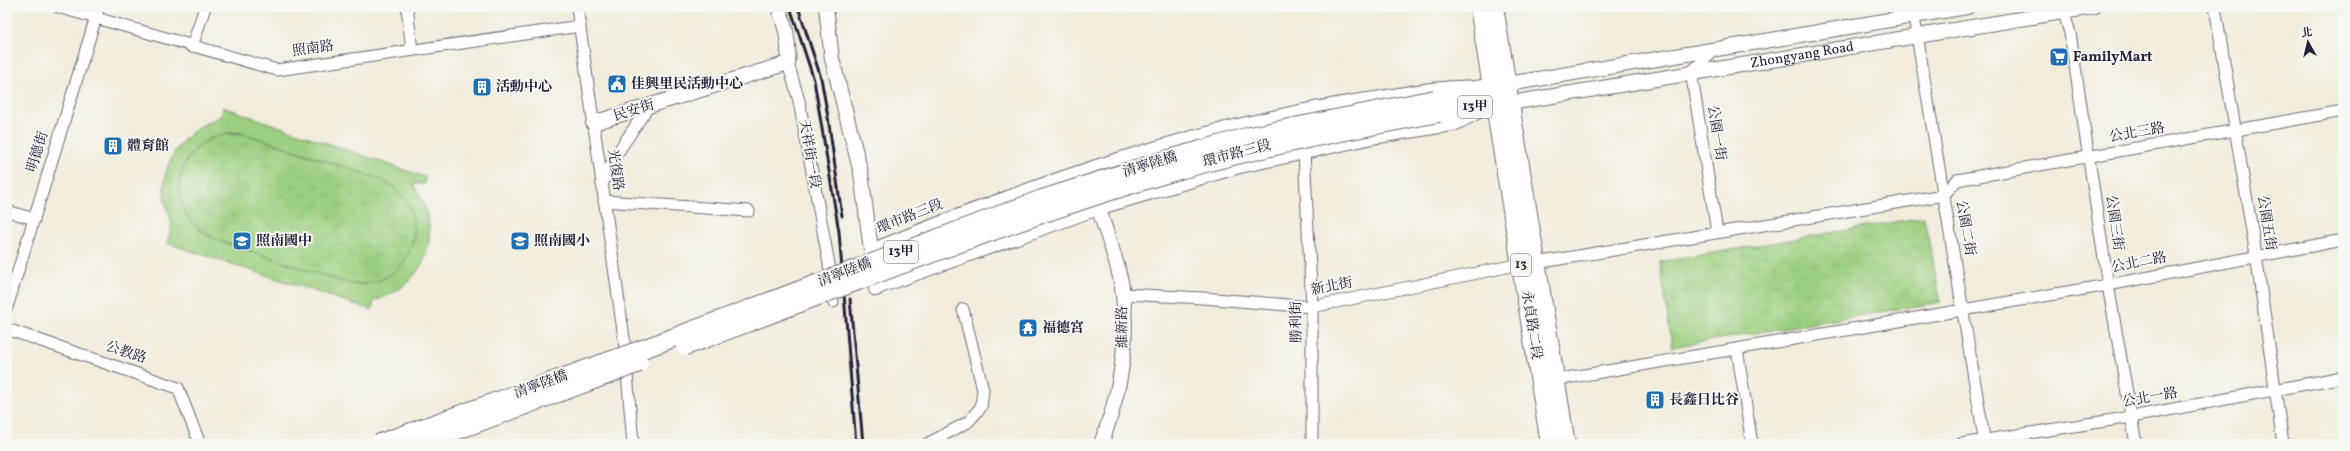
<svg xmlns="http://www.w3.org/2000/svg" width="2350" height="451" font-family="Vollkorn,'Noto Serif TC',serif">
<style>
.grass{fill:url(#grass-tufts);stroke:#5e785c}
.park{fill:url(#park-crowns);stroke:#5e785c}
.garden{fill:#9bce7e;stroke:#5e785c;fill-rule:evenodd}
.lines{fill:none;stroke-linecap:round;stroke-linejoin:round}
.minor-casing{stroke:#6a6973;stroke-width:13}
.tertiary-casing{stroke:#6a6973;stroke-width:16}
.primary-casing{stroke:#6a6973;stroke-width:20}
.minor{stroke:#fff;stroke-width:11}
.tertiary{stroke:#fff;stroke-width:14}
.primary{stroke:#fff;stroke-width:18}
.rail{stroke:#22223b;stroke-width:3}
.primary-bridge-casing{stroke:#6a6973;stroke-width:20;stroke-linecap:butt}
.primary-bridge{stroke:#fff;stroke-width:18}
.labels{text-anchor:middle;dominant-baseline:central;stroke-width:4;stroke-linejoin:round;paint-order:stroke}
.shield{fill:#f6f6f2;stroke:#626272;stroke-width:1}
.shield-label{font-size:13px;font-weight:bold;fill:#22223b}
.street-label{font-size:14px;fill:#22223b;stroke:#f6f6f2}
.poi-label{font-size:14px;font-weight:bold;fill:#22223b;stroke:#f6f6f2;text-anchor:start}
</style>
<defs>
<pattern id="grass-tufts" width="24" height="20" patternUnits="userSpaceOnUse"><rect width="24" height="20" fill="#9bce7e"/><path d="M3 7l-1-3M5 7V3M7 7l1-3M15 17l-1-3M17 17v-4M19 17l1-3" fill="none" stroke="#85b16e"/></pattern>
<pattern id="park-crowns" width="20" height="18" patternUnits="userSpaceOnUse"><rect width="20" height="18" fill="#9bce7e"/><path d="M2 6a3 3 0 1 1 6 0M12 15a3 3 0 1 1 6 0" fill="none" stroke="#85b16e"/></pattern>
</defs>
<rect width="100%" height="100%" fill="#f6f6f2"/>
<filter id="ink" filterUnits="userSpaceOnUse"><feTurbulence type="fractalNoise" baseFrequency=".025" numOctaves="2"/><feDisplacementMap in="SourceGraphic" scale="8" xChannelSelector="R" yChannelSelector="G"/><feConvolveMatrix kernelMatrix="1 2 1 2 8 2 1 2 1" color-interpolation-filters="sRGB"/></filter>
<filter id="wash" filterUnits="userSpaceOnUse"><feTurbulence type="fractalNoise" baseFrequency=".012" numOctaves="4" result="noise"/><feDisplacementMap in="SourceGraphic" scale="16" xChannelSelector="R" yChannelSelector="G"/><feGaussianBlur stdDeviation="0.9" result="paint"/><feColorMatrix in="noise" values="0 0 0 0 0 0 0 0 0 0 0 0 0 0 0 0 0 1.4 0 .05"/><feComposite in="paint" operator="in"/></filter>
<g filter="url(#wash)">
<rect width="100%" height="100%" fill="#f1ecdb"/>
<path class="grass" d="M 228,133 L 246,134 L 380,179 C 399,188 413,204 414,225 C 417,259 387,288 353,284 C 338,282 324,275 310,271 C 280,261 250,251 220,241 C 162,220 167,145 228,133 Z"/>
<polygon class="park" points="1924,217 1941,302 1672,347 1660,262"/>
<path class="garden" d="M 223,107 L 425,177 L 425,184 L 415,184 L 414,186 C 445,232 428,284 374,301 L 372,310 L 167,243 C 168,237 173,228 171,222 C 169,212 164,204 164,193 C 163,156 187,128 221,117 ZM 237,132 L 246,134 L 380,179 C 399,188 413,204 414,225 C 417,259 387,288 353,284 C 338,282 324,275 310,271 C 280,261 250,251 220,241 C 157,218 170,136 237,132 Z"/>
</g>
<g filter="url(#ink)">
<g class="lines">
<g class="minor-casing">
<g id="minor">
<polyline points="58,7 277,70 580,26"/>
<polyline points="407,7 412,50"/>
<polyline points="577,7 624,338 633,444"/>
<polyline points="2062,7 2070,33 2108,285 2136,444"/>
<polyline points="2215,7 2256,255 2283,444"/>
<polyline points="1914,17 1985,444"/>
<polyline points="192,47 205,7"/>
<polyline points="1716,49 1691,72 1717,232"/>
<polyline points="788,63 799,101 829,264 833,302"/>
<polyline points="1304,152 1312,307 1312,444"/>
<polyline points="602,184 616,155 648,107"/>
<polyline points="604,201 749,211"/>
<polyline points="7,211 34,219"/>
<path d="M 872,249 C 1029,185 1196,125 1364,99 C 1400,94 1431,86 1469,86"/>
<polyline points="1536,263 1944,195 1957,180 2343,111"/>
<polyline points="876,289 1099,209 1238,168 1375,138 1455,125 1482,111"/>
<polyline points="1123,294 1203,298 1312,307 1521,264"/>
<polyline points="7,307 99,7"/>
<polyline points="7,329 178,388 200,444"/>
<polyline points="1737,349 1752,444"/>
<polyline points="1555,380 2108,285 2343,240"/>
<polyline points="927,444 968,422 981,407 983,390 963,309"/>
<polyline points="1961,444 2131,417 2343,377"/>
</g>
</g>
<g class="tertiary-casing">
<g id="tertiary">
<polyline points="826,7 832,59 861,173 876,289"/>
<polyline points="1508,84 1967,7"/>
<path id="s1" d="M 1511,103 L 2093,7"/>
<path d="M 593,123 L 788,63 C 790,43 786,26 778,7"/>
<path d="M 1099,209 C 1107,237 1120,266 1123,295 C 1129,345 1119,397 1101,444"/>
</g>
</g>
<g class="primary-casing">
<g id="primary">
<polyline points="1479,7 1550,444"/>
<polyline points="1494,7 1566,444"/>
<polyline points="1435,99 1505,84"/>
<polyline points="1439,113 1508,103"/>
</g>
</g>
<use href="#minor" class="minor"/>
<use href="#tertiary" class="tertiary"/>
<use href="#primary" class="primary"/>
<g class="rail">
<polyline points="790,7 814,80 839,232 856,444"/>
<polyline points="798,7 821,78 828,117 842,216"/>
<polyline points="850,299 863,444"/>
</g>
<g class="primary-bridge-casing">
<g id="primary-bridge">
<path d="M 685,346 C 842,288 997,225 1156,177 C 1249,149 1344,131 1439,113"/>
<polyline points="378,444 654,345 1042,199 1149,165 1250,136 1435,99"/>
<polyline points="420,444 639,363"/>
</g>
</g>
<use href="#primary-bridge" class="primary-bridge"/>
</g>
</g>
<defs>
<g id="supermarket-square" transform="scale(1)"><rect x="-9" y="-9" width="18" height="18" rx="4" fill="#1f6fb2" stroke="#f6f6f2"/><path d="M-6-5.5h2.5l.6 2H6L4.5 2H-2.5L-4.4-4H-6ZM-1.5 3.2a1.3 1.3 0 1 0 .1 0ZM3 3.2a1.3 1.3 0 1 0 .1 0Z" fill="#fff"/></g>
<g id="civic-square" transform="scale(1)"><rect x="-9" y="-9" width="18" height="18" rx="4" fill="#1f6fb2" stroke="#f6f6f2"/><path d="M-.6-6.5H3V-4.5H.6V-3L4-1V1h2V6H-6V1h2V-1L-.6-3ZM-1.2 2.5V6h2.4V2.5Z" fill="#fff"/></g>
<g id="building-square" transform="scale(1)"><rect x="-9" y="-9" width="18" height="18" rx="4" fill="#1f6fb2" stroke="#f6f6f2"/><path d="M-4-6H4V6H1V3H-1V6H-4ZM-2.5-4.3h1.7v1.8h-1.7ZM.8-4.3h1.7v1.8H.8ZM-2.5-1h1.7V.8h-1.7ZM.8-1h1.7V.8H.8Z" fill="#fff"/></g>
<g id="school-square" transform="scale(1)"><rect x="-9" y="-9" width="18" height="18" rx="4" fill="#1f6fb2" stroke="#f6f6f2"/><path d="M0-5L7-2L0 1L-7-2ZM-4 1L0 2.5L4 1V4Q0 6-4 4Z" fill="#fff"/></g>
<g id="temple-square" transform="scale(1)"><rect x="-9" y="-9" width="18" height="18" rx="4" fill="#1f6fb2" stroke="#f6f6f2"/><path d="M0-6L5-2H3V0L6.5 2.5H4V6H1.5V3h-3V6H-4V2.5H-6.5L-3 0V-2H-5Z" fill="#fff"/></g>
</defs>
<g fill-rule="evenodd">
<use href="#supermarket-square" x="2059" y="57"/>
<use href="#civic-square" x="617" y="84"/>
<use href="#building-square" x="482" y="87"/>
<use href="#building-square" x="113" y="146"/>
<use href="#school-square" x="242" y="241"/>
<use href="#school-square" x="520" y="241"/>
<use href="#temple-square" x="1028" y="328"/>
<use href="#building-square" x="1655" y="400"/>
</g>
<g class="labels">
<g class="shield">
<rect x="1458" y="96" width="34" height="22" rx="3"/>
<rect x="884" y="241" width="34" height="22" rx="3"/>
<rect x="1511" y="254" width="20" height="22" rx="3"/>
</g>
<g class="shield-label">
<text x="1475" y="107">13甲</text>
<text x="901" y="252">13甲</text>
<text x="1521" y="265">13</text>
</g>
<g class="street-label">
<text transform="translate(313 49) rotate(-8)">照南路</text>
<text stroke="none"><textPath href="#s1" startOffset="295">Zhongyang Road</textPath></text>
<text transform="translate(634 111) rotate(-17)">民安街</text>
<text transform="translate(1716 133) rotate(81)">公園一街</text>
<text transform="translate(2137 133) rotate(-10)">公北三路</text>
<text transform="translate(38 152) rotate(-73)">明德街</text>
<text transform="translate(809 154) rotate(80)">天祥街一段</text>
<text transform="translate(1237 154) rotate(-15)">環市路三段</text>
<text transform="translate(1150 165) rotate(-17)">清寧陸橋</text>
<text transform="translate(615 170) rotate(82)">光復路</text>
<text transform="translate(910 217) rotate(-22)">環市路三段</text>
<text transform="translate(2114 223) rotate(82)">公園三街</text>
<text transform="translate(2266 223) rotate(81)">公園五街</text>
<text transform="translate(1965 228) rotate(80)">公園二街</text>
<text transform="translate(2139 263) rotate(-11)">公北二路</text>
<text transform="translate(845 273) rotate(-21)">清寧陸橋</text>
<text transform="translate(1332 287) rotate(-11)">新北街</text>
<text transform="translate(1297 322) rotate(-91)">勝利街</text>
<text transform="translate(1531 325) rotate(81)">永貞路二段</text>
<text transform="translate(1123 327) rotate(-91)">維新路</text>
<text transform="translate(126 353) rotate(18)">公教路</text>
<text transform="translate(541 385) rotate(-20)">清寧陸橋</text>
<text transform="translate(2150 398) rotate(-10)">公北一路</text>
</g>
<g class="poi-label">
<text x="2073" y="57">FamilyMart</text>
<text x="631" y="84">佳興里民活動中心</text>
<text x="496" y="87">活動中心</text>
<text x="127" y="146">體育館</text>
<text x="256" y="241">照南國中</text>
<text x="534" y="241">照南國小</text>
<text x="1042" y="328">福德宮</text>
<text x="1669" y="400">長鑫日比谷</text>
</g>
</g>
<rect width="2350" height="451" fill="none" stroke="#f6f6f2" stroke-width="24"/>
<g transform="translate(2308 42) rotate(352)" stroke="#f6f6f2" stroke-width="3" paint-order="stroke">
<path d="M0-3L7 15L0 10L-7 15Z" fill="#22223b"/>
<text y="-6" font-size="11" font-weight="bold" text-anchor="middle" fill="#22223b">北</text>
</g>
</svg>
